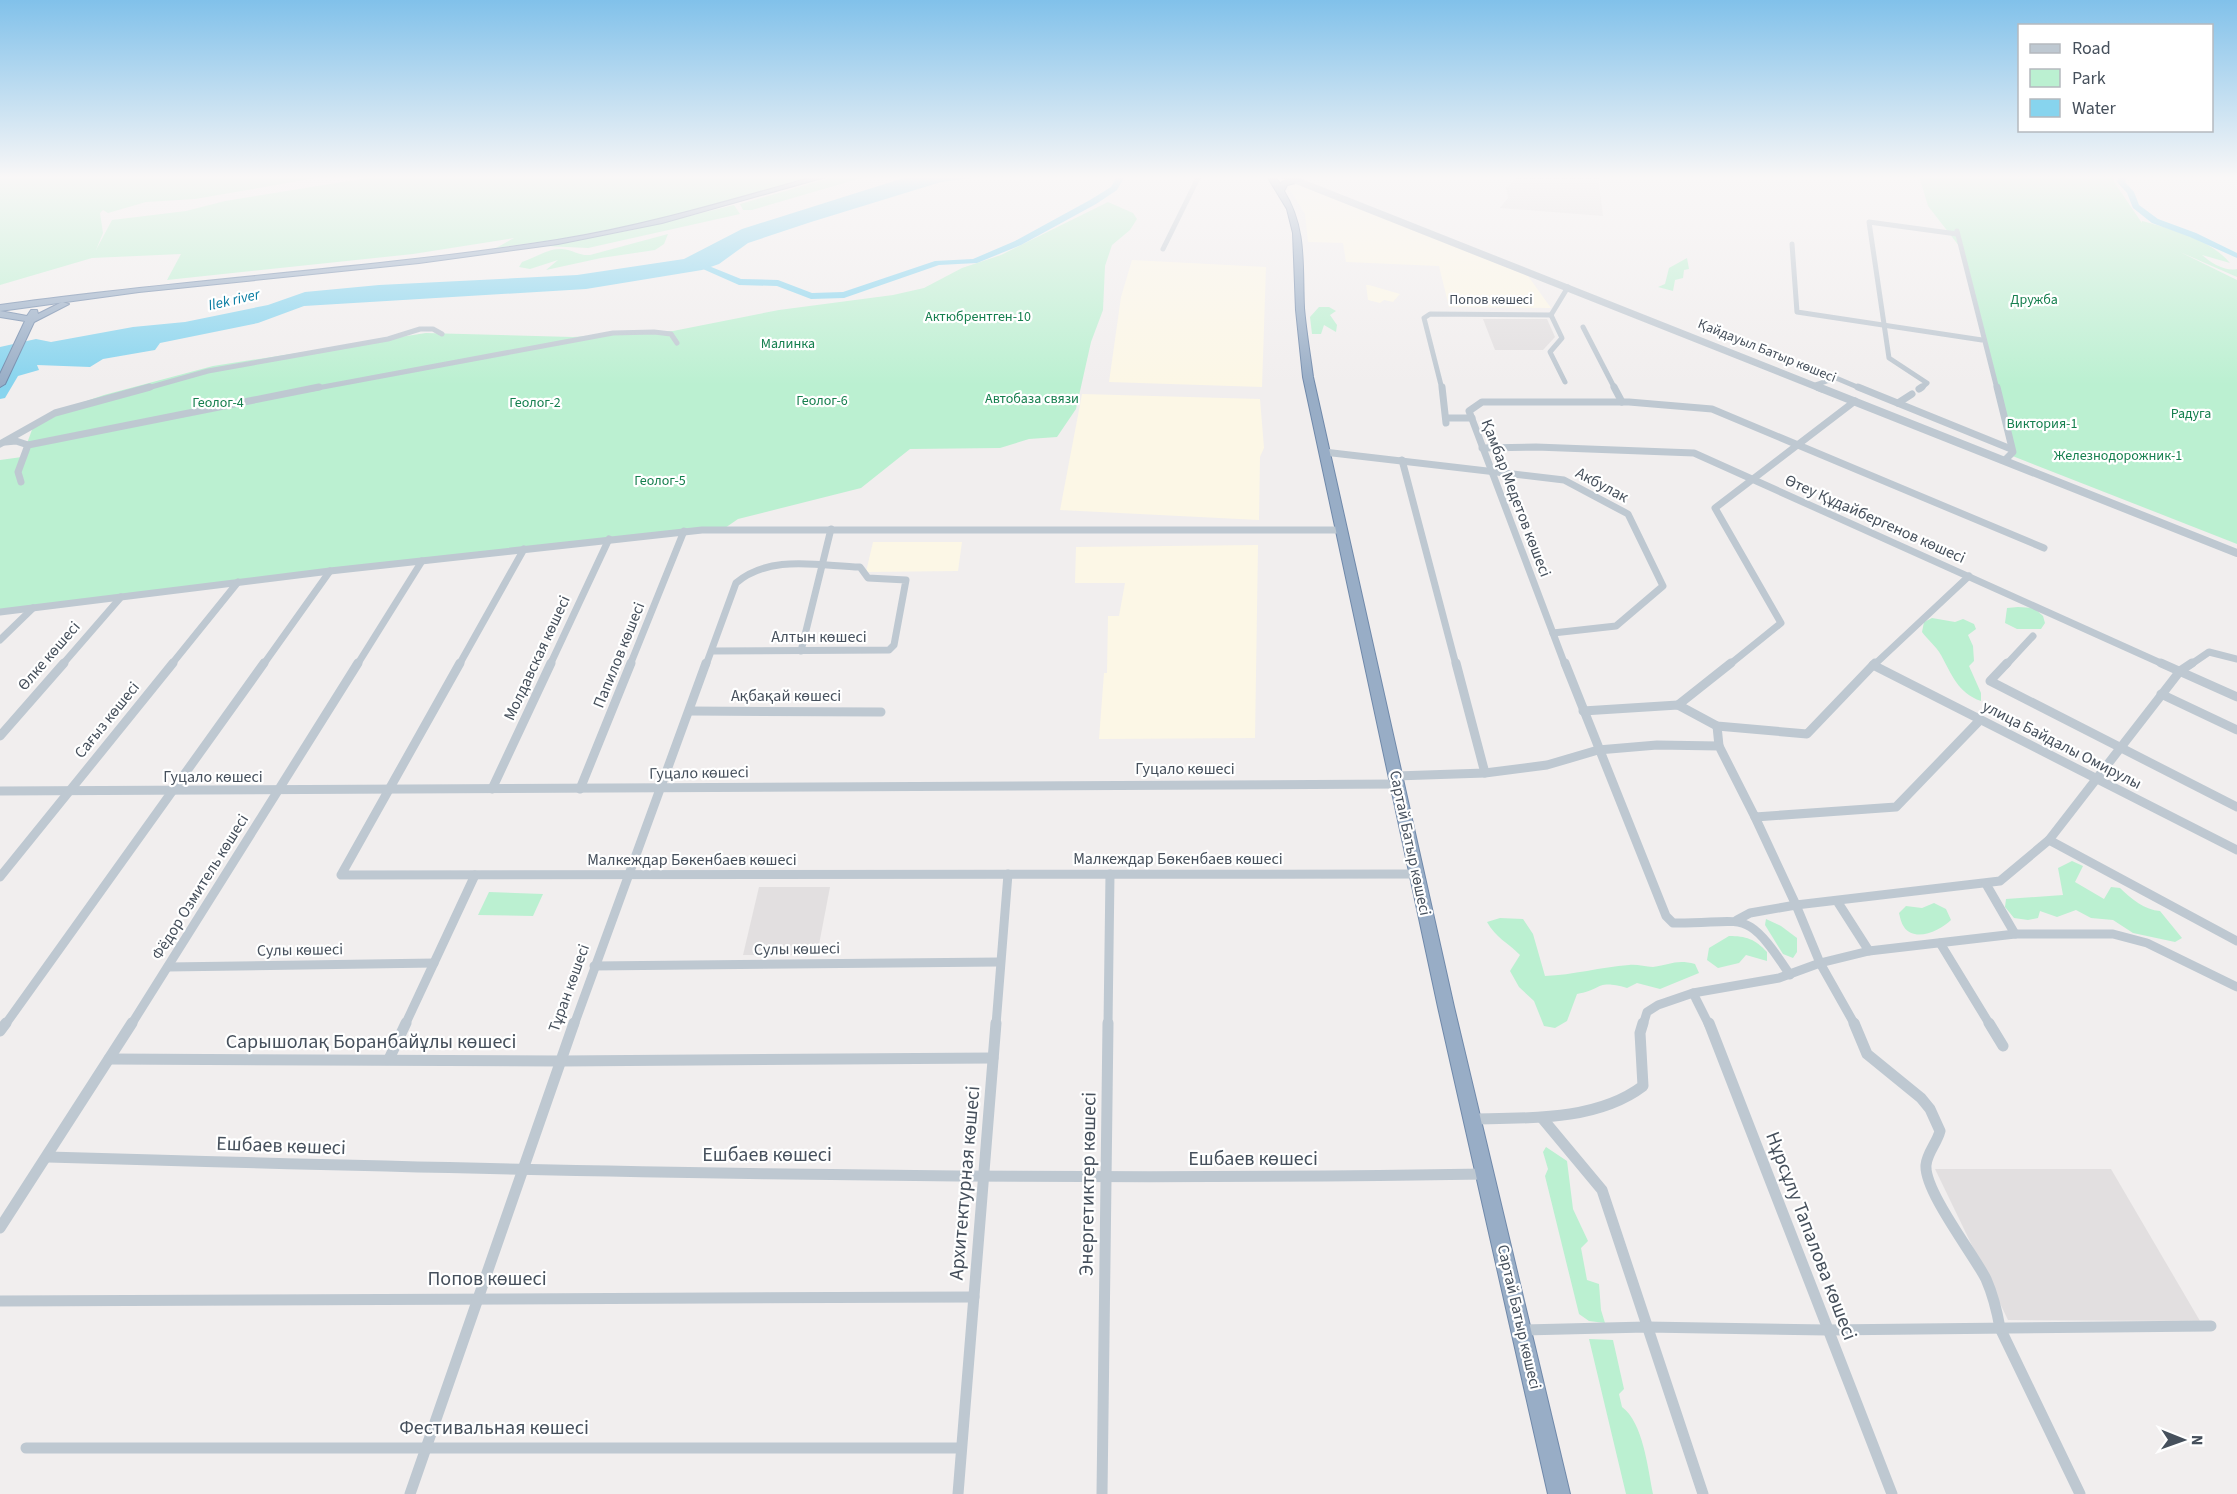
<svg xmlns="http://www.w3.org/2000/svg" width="2237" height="1494" font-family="'Source Sans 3',sans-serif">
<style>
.commercial{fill:#fcf7e6}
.education{fill:#e2dfe0}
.green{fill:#bbf0d1}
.water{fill:#87d4ee}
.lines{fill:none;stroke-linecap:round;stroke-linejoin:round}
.river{fill:#87d4ee;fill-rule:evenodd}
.trunk-casing{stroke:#7089aa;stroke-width:2}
.minor-far3{stroke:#bec8d1;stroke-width:5}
.minor-far2{stroke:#bec8d1;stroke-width:7}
.minor-far1{stroke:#bec8d1;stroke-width:9}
.minor{stroke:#bec8d1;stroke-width:11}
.tertiary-far1{stroke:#bec8d1;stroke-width:7}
.tertiary{stroke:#bec8d1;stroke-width:8}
.trunk{fill:#98adc6;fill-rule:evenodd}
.labels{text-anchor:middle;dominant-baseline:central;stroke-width:4.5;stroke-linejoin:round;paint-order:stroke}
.far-street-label{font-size:14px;fill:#46505c;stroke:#fff}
.far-park-label{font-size:14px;fill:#157f4e;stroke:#fff}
.far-water-label{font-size:15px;font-style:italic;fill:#097da3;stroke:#fff}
.street-label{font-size:16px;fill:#46505c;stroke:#fff}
.near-street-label{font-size:20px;fill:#46505c;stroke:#fff}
</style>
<rect width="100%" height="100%" fill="#f1eeee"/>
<g class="commercial">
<polygon points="1295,182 1528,276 1551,308 1449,307 1439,266 1346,262 1343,243 1308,242 1305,214 1287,185"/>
<polygon points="1132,260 1266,267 1262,387 1109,382 1121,297"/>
<polygon points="1366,285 1369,285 1400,294 1393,302 1384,300 1380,303 1368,300"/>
<polygon points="1082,394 1260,399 1264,448 1260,457 1259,520 1060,510"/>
<polygon points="873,542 962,542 958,571 866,572"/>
<polygon points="1258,545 1255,738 1099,739 1104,673 1107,673 1108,616 1119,616 1125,583 1075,583 1076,547"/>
</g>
<g class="education">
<polygon points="1518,176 1598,176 1603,216 1500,208 1508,198 1506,188"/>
<polygon points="1483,319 1547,319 1555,337 1543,350 1495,350"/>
<polygon points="759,887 830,887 817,955 743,955"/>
<polygon points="1935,1169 2111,1169 2200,1321 2008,1320"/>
</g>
<g class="green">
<polygon points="0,176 328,176 195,199 146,202 108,213 103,210 100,213 103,233 96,250 112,220 186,211 225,201 379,176 818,176 658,220 560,239 496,248 514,238 413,254 167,280 181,254 92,258 0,285"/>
<polygon points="837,176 868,176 752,210 743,210 740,204"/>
<path d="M 1919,176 L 2114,176 L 2114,182 L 2142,223 L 2142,221 C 2171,229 2210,239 2230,263 L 2202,255 C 2211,263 2226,272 2237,269 L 2237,277 L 2180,252 L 2237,280 L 2237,544 L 2010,455 L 2012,452 L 1963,251 L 1928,206 Z"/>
<polygon points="1108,202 1133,213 1137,219 1130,230 1112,245 1105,266 1103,310 1091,342 1076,409 1057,437 1029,439 1000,448 910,449 861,488 738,519 725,528 0,612 0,460 22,457 33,427 54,412 104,395 213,366 426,333 573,337 673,331 779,310 893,295 924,288 962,268 1001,255"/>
<polygon points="734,205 740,214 588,248 545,246 632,230"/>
<path d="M 668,234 L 664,244 L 655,250 L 601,258 L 546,270 L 558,260 L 530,269 L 519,267 L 522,262 C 535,258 548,248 562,249 C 573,250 580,256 590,255 Z"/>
<polygon points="1687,258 1689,269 1684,270 1683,278 1675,280 1673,291 1658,287 1665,284 1669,268"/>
<polygon points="1319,307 1329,307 1336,311 1330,315 1337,325 1336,332 1324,325 1321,334 1312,334 1310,317"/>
<polygon points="2018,607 2034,608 2043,616 2045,623 2041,629 2017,629 2005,623 2007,608"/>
<path d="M 1932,618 L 1955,622 L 1963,619 L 1974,624 L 1976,629 L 1968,635 L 1973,646 L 1974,661 L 1969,666 L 1981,693 L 1981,701 C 1958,693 1952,675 1941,655 C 1936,646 1928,640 1922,632 L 1924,622 Z"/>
<path d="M 2072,861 L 2083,866 L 2075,882 L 2104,899 L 2111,887 L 2120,888 C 2131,899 2145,910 2160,911 L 2182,938 L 2175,942 L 2133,933 L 2113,920 L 2091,918 L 2076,910 L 2057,917 L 2040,911 L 2038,918 L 2028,920 L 2014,918 L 2005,907 L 2006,899 L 2063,895 L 2058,868 Z"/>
<polygon points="489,892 543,894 533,916 478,915"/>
<path d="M 1934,903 L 1946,909 L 1951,920 C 1941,930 1915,943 1904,927 C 1901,923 1900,917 1899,913 L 1906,906 L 1922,908 Z"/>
<path d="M 1500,918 L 1523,919 L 1533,934 L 1545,976 C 1573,975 1601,967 1629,965 C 1637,964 1645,967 1653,967 C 1670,965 1676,959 1695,964 L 1699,973 L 1660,989 L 1637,983 L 1627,988 C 1596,979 1602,990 1577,994 L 1567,1021 L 1555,1028 L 1544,1026 L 1534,1001 L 1519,987 L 1510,971 L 1520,955 C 1507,942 1496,938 1487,922 Z"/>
<polygon points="1766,919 1781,926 1797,938 1797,952 1793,958 1783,954 1765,925"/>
<path d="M 1729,936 C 1746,936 1755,939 1767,952 L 1767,961 L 1746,955 L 1739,963 L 1718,968 L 1707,960 L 1709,948 Z"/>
<polygon points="1546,1147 1567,1161 1573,1209 1588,1241 1581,1248 1587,1280 1599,1284 1601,1310 1605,1323 1589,1321 1579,1314 1545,1176 1548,1169 1543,1152"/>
<path d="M 1589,1339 L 1613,1340 L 1624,1389 L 1619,1394 L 1622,1407 C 1643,1422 1648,1469 1653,1494 L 1626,1494 Z"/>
</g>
<polygon class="water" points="910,176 987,176 941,182 811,222 748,243 719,264 702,270 586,289 304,306 258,323 160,343 155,350 103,359 90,367 37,365 39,370 18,376 5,398 0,399 0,347 36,339 51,342 133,327 185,322 268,305 305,292 379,285 577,275 684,259 742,229"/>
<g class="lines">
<g class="river">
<polygon points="1117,176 1125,176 1117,190 1096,204 1021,245 977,263 939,265 844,298 811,299 777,286 739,285 687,262 694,260 741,279 778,280 812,293 843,292 935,261 973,259 1015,241 1090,200 1111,187"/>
<polygon points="2119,176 2127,176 2125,182 2134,192 2139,205 2158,219 2196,233 2237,253 2237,258 2190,237 2152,223 2133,208 2127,193 2117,182"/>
</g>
<g class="trunk-casing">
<g id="trunk">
<path d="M 817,176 L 829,176 L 662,223 L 558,244 L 419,263 L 139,292 L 0,311 L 0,305 C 185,279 372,269 557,240 C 645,226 731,200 817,176 Z"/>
<path d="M 1267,176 L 1275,176 L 1280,184 C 1284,179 1298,177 1304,181 L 1287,185 L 1284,191 C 1307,229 1302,265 1304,308 C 1306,331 1310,354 1313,377 L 1454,1007 L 1570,1494 L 1548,1494 L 1438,1007 L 1303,377 L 1296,310 L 1293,233 L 1287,209 Z"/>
<polygon points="62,302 69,304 34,322 5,384 0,387 0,374 25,321 0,317 0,311 27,316 31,310 37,310 38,314"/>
</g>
</g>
<g class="minor-far3">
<polyline points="1957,231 1997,389"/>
<polyline points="1792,244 1797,312 1982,340"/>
<polyline points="1163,249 1199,176"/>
<polyline points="1551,315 1562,338 1550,352 1565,382"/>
<polyline points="1551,315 1568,287"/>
<polyline points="1583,327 1615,389"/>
<polyline points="1815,385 1836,378 1862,389"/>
<polyline points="144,389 208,371 388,339 420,329 433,329 442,334"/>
<polyline points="312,389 613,333 654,332 671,334 677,343"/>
<polyline points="1442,389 1424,318 1430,314 1551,315"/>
<polyline points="1920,389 1927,383 1889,358 1869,222 1957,234"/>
</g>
<g class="minor-far2">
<polyline points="1442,387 1446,423"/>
<polyline points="1614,387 1622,402"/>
<polyline points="1858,387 2011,449"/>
<polyline points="1997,387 2013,452 2005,460"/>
<polyline points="1919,389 1922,387"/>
<polyline points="1898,403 1912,394"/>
<polyline points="1446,418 1472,418"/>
<polyline points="5,442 16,441 28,445"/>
<polyline points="0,444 55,413 150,387"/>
<polyline points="1482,448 1536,447 1694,453 2165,665"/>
<polyline points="1324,452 1564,480 1628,514 1663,586 1616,626 1553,633"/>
<polyline points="1402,460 1456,665"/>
<polyline points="21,482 18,472 28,445 319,387"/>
<polyline points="0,612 330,571 702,530 1341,530"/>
<polyline points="0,640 33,608"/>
<polyline points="801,651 831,529"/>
<polyline points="62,665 121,597"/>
<polyline points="171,665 238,582"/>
<polyline points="263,665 330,571"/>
<polyline points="357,665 422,561"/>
<polyline points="459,665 524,549"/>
<polyline points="550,665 609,539"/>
<polyline points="630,665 684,531"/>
<path d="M 706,665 L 736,583 C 770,554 819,566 860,567 L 868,578 L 906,580 L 894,645 L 889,650 L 712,651"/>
<polyline points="1565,665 1469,411 1482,402 1629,402 1712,409 2044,548"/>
<polyline points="1729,665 1781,623 1715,508 1855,401"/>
<polyline points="1874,665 1969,576"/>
<polyline points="2006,665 2033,636"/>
<polyline points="2190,665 2209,652 2237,659"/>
</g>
<g class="minor-far1">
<polyline points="460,663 341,875 1417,874"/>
<polyline points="1456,663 1485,773"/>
<path d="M 1565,663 L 1666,916 L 1673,923 C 1747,924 1744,905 1790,975"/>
<polyline points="2007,663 1990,681 2237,807"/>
<polyline points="2161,663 2237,697"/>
<polyline points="2192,663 2180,671 2049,840 2237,941"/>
<polyline points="1873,665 2237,850"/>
<polyline points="2161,694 2237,730"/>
<polyline points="1678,705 1731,663"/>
<polyline points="690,711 881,712"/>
<polyline points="1583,711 1678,705 1717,726 1807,734 1875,663"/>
<polyline points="1717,726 1719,746"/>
<polyline points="0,736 64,663"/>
<polyline points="1396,776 1485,773 1547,765 1598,750 1657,745 1719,746 1755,817 1896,807 1980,720"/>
<polyline points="492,789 551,663"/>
<polyline points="580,789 631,663"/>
<polyline points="0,791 1397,784"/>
<polyline points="1755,817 1796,905 2000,881 2049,840"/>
<polyline points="0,877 173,663"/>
<polyline points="1986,884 2015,934"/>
<polyline points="1837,901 1869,951"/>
<polyline points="1737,920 1750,913 1796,905 1820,963 1855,1025"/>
<polyline points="1940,943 1990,1025"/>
<polyline points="594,966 999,962"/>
<polyline points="168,967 434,963"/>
<polyline points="1693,993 1709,1025"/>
<polyline points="5,1025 264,663"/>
<polyline points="131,1025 358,663"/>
<polyline points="405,1025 475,875"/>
<polyline points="574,1025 706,663"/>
<polyline points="996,1025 1008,874"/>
<polyline points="1108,1025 1110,874"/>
<polyline points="1643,1025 1647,1012 1658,1005 1693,993 1779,978 1820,963 1869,951 2015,934 2113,934 2147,943 2237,987"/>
</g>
<g class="minor">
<polyline points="1709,1023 1892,1494"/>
<path d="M 1854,1023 L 1867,1054 L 1921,1098 L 1930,1109 L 1940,1131 C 1937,1143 1927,1153 1926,1165 C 1924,1191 1974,1255 1986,1279 C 1993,1295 1997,1311 2000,1328 L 2080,1494"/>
<polyline points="1989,1023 2003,1046"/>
<polyline points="0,1031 6,1023"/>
<polyline points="109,1059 561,1061 993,1058"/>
<polyline points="389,1059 406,1023"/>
<polyline points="1542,1118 1602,1190 1703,1494"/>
<path d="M 1473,1119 C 1528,1118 1597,1121 1643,1086 L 1640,1033 L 1643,1023"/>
<path d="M 48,1157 C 527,1171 1006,1182 1485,1174"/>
<polyline points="0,1228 132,1023"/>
<polyline points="0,1301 974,1297"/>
<polyline points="1522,1330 1646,1327 1827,1330 2211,1326"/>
<polyline points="26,1448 961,1448"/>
<polyline points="410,1494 574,1023"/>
<polyline points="958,1494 996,1023"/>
<polyline points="1102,1494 1108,1023"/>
</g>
<polyline class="tertiary-far1" points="1285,176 1822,389"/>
<polyline class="tertiary" points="1818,387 2237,553"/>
<use href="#trunk" class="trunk"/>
</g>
<linearGradient id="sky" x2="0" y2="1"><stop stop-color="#81c1ea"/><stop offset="0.46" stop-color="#f9f7f7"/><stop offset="1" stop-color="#f9f7f7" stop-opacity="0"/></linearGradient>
<rect width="2237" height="385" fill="url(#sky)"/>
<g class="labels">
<g class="far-street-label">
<text x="1491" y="300">Попов көшесі</text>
<text transform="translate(1767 351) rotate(22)">Қайдауыл Батыр көшесі</text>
</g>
<g class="far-park-label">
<text x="2034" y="300">Дружба</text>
<text x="978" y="317">Актюбрентген-10</text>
<text x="788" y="344">Малинка</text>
<text x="1032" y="399">Автобаза связи</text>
<text x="822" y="401">Геолог-6</text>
<text x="218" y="403">Геолог-4</text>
<text x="535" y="403">Геолог-2</text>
<text x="2191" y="414">Радуга</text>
<text x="2042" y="424">Виктория-1</text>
<text x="2118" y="456">Железнодорожник-1</text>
<text x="660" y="481">Геолог-5</text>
</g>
<g class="far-water-label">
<text transform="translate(234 300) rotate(-13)">Ilek river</text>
</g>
<g class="street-label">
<text transform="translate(1602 485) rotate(28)">Акбулак</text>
<text transform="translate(1516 498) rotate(69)">Қамбар Медетов көшесі</text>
<text transform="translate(1875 519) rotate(24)">Өтеу Құдайбергенов көшесі</text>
<text x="819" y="637">Алтын көшесі</text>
<text transform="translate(619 655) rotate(-68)">Папилов көшесі</text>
<text transform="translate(49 656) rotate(-49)">Өлке көшесі</text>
<text transform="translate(537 658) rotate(-65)">Молдавская көшесі</text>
<text x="786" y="696">Ақбақай көшесі</text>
<text transform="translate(107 720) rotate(-51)">Сағыз көшесі</text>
<text transform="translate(2062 745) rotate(27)">улица Байдалы Омирулы</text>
<text x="1185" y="769">Гуцало көшесі</text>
<text transform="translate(699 773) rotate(-1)">Гуцало көшесі</text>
<text x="213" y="777">Гуцало көшесі</text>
<text transform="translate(1410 843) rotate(78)">Сартай Батыр көшесі</text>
<text x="1178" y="859">Малкеждар Бөкенбаев көшесі</text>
<text x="692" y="860">Малкеждар Бөкенбаев көшесі</text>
<text transform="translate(200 887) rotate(-58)">Фёдор Озмитель көшесі</text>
<text transform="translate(797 949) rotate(-1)">Сулы көшесі</text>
<text transform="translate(300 950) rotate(-1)">Сулы көшесі</text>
<text transform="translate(569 988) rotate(-70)">Тұран көшесі</text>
<text transform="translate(1519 1317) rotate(77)">Сартай Батыр көшесі</text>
</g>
<g class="near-street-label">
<text x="371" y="1042">Сарышолақ Боранбайұлы көшесі</text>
<text transform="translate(281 1146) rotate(2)">Ешбаев көшесі</text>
<text x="767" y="1155">Ешбаев көшесі</text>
<text x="1253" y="1159">Ешбаев көшесі</text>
<text transform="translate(965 1183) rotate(-85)">Архитектурная көшесі</text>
<text transform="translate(1088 1184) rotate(-89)">Энергетиктер көшесі</text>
<text transform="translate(1811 1236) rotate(69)">Нұрсұлу Тапалова көшесі</text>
<text x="487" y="1279">Попов көшесі</text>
<text x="494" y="1428">Фестивальная көшесі</text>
</g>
</g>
<rect x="2018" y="24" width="195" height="108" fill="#ffffff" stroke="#b5b9be" stroke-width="1.5"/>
<rect x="2030" y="44" width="30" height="9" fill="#bec8d1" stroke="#b5b9be" stroke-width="1.5"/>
<text x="2072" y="54" font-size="18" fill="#46505c">Road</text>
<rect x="2030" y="69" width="30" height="18" fill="#bbf0d1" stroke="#b5b9be" stroke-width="1.5"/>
<text x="2072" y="84" font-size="18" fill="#46505c">Park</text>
<rect x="2030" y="99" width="30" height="18" fill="#87d4ee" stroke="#b5b9be" stroke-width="1.5"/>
<text x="2072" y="114" font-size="18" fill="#46505c">Water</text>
<g transform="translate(2183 1440) rotate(91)" stroke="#ffffff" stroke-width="4.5" paint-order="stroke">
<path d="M0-4.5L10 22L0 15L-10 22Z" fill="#46505c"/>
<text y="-9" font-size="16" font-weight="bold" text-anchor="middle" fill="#46505c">N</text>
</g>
</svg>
